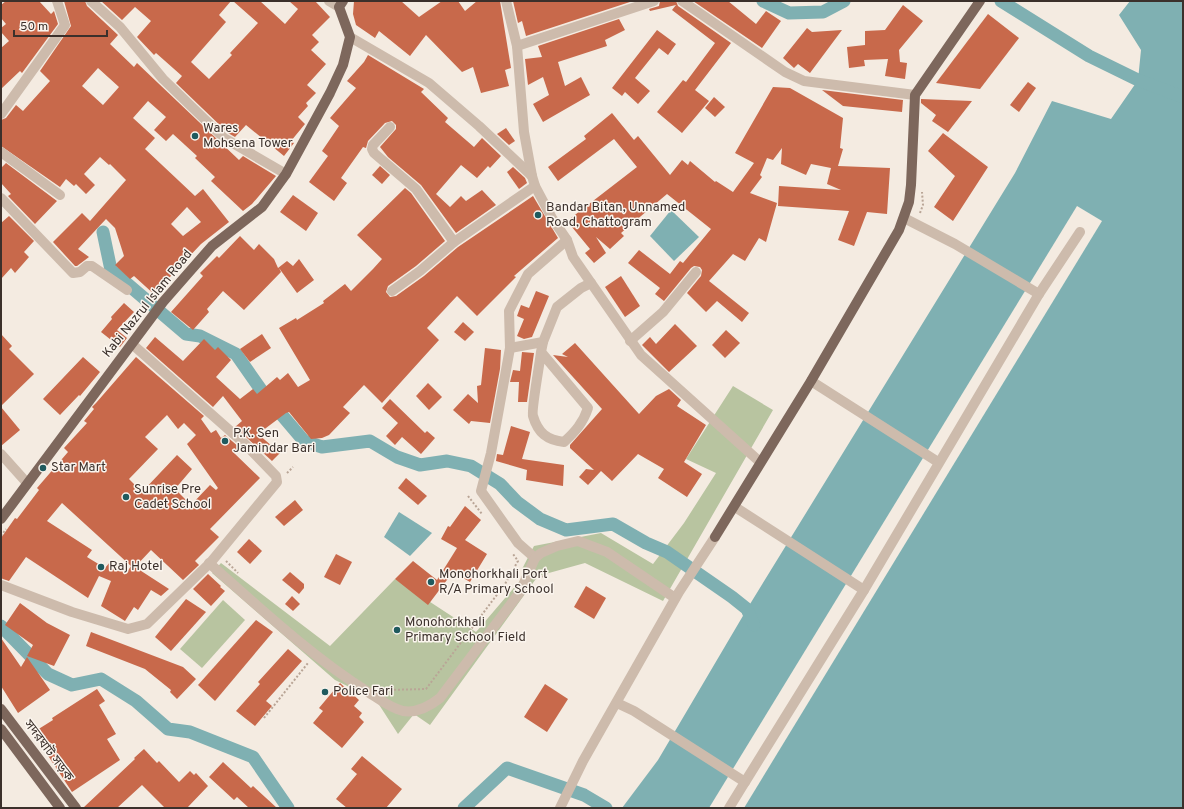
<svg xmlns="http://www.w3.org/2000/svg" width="1184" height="809" font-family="Overpass,'Noto Sans Bengali',sans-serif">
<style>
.green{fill:#b8c4a0}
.water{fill:#7fb0b2}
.pier{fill:#f4ebe1}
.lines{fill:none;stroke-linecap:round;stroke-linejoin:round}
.canal{stroke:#7fb0b2;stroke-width:13}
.building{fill:#c8694b;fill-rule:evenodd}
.path{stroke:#b9a596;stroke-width:2;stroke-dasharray:2 2;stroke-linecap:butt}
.minor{stroke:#cdbbac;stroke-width:10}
.major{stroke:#7d675c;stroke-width:10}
.poi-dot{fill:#1f5a5e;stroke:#fbf5ee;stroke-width:1.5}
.labels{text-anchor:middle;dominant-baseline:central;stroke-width:3;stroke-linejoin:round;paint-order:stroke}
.poi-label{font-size:13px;fill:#3b302b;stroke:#fbf5ee;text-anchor:start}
.street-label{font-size:13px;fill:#3b302b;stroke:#fbf5ee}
</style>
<rect width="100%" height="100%" fill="#f4ebe1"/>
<g class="green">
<polygon points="733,386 773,410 663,601 585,563 538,576 430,725 414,714 398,734 376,700 335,680 212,573 221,563 330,646 395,579 476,632 524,576 522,569 534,546 601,533 653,564 684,523 716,473 686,459"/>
<polygon points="223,600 245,620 202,668 180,649"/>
</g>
<g class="water">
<polygon points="1130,1 1183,1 1183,808 622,808 658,760 747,609 1015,173 1052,101 1111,119 1138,80 1141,50 1119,15"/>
<polygon points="671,210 699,237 674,261 650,236"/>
<polygon points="399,512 432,533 410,556 384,537"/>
</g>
<polygon class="pier" points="1077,206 1102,221 744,808 709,808"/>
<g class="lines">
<g class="canal">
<polyline points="763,1 789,13 823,12 844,1"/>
<polyline points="1001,1 1089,56 1138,80 1183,97"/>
<polyline points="103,232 111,270 186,334 200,336 236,354 264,394 304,441 322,447 370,441 397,457 420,465 447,461 471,466 500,484 517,502 540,519 566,530 613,524 646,543 667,552 732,597 747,609 754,625"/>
<polyline points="1,626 48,674 72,685 101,679 136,701 168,729 190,732 253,757 288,808"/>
<polyline points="464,808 507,768 584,795 606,808"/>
</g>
</g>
<g class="building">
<polygon points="6,1 39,1 51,14 54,11 58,24 22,73 20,71 1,89 1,48 9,41 1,32 1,28 6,24 1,18 1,5"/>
<path d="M 64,1 L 85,1 L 87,6 L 118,35 L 110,44 L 134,67 L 137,63 L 239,160 L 243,156 L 276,176 L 252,204 L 243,211 L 211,181 L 215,177 L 195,158 L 197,156 L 173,134 L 166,141 L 154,130 L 166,117 L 148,101 L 133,118 L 155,138 L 145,149 L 195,196 L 203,189 L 229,222 L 201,244 L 169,278 L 171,280 L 156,296 L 134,276 L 130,279 L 115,265 L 124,256 L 115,228 L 106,219 L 78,249 L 89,257 L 77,266 L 75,266 L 53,242 L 82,213 L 90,221 L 126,180 L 110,164 L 109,165 L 100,157 L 84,174 L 95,185 L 86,194 L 76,184 L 74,186 L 66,179 L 60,187 L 1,146 L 1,120 L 6,118 L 16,105 L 23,111 L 50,81 L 40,71 L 71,26 ZM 98,68 L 119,87 L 103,105 L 82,86 ZM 187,207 L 201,222 L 183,236 L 171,224 Z"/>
<polygon points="101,1 231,1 219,15 226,22 191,62 209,79 232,55 230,53 258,23 233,1 260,1 285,24 298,9 289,1 315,1 330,17 312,35 319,42 311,50 326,64 307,85 316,93 306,103 308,106 298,117 305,124 291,141 294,143 284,156 246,125 235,137 228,133 176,83 182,76 156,53 154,55 137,37 151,21 135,7 122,20"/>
<polygon points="354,1 401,1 419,17 442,1 458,1 465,11 477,1 500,1 511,68 505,70 509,86 481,93 473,67 462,72 426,35 410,56 379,31 375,38 356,25 353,14"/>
<polygon points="513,1 633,1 526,36 522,21 518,23"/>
<polygon points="660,1 676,1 678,6 731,43 695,90 709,101 682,133 657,112 683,80 686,82 715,43 672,10 676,5 650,11 649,9 659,6"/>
<polygon points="693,1 728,1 756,24 766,11 781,21 762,48"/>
<polygon points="903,5 923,21 899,50 900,62 907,63 905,79 885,76 888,59 864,60 865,66 849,68 847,47 865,45 865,31 885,30"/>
<polygon points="988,14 1019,38 980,89 936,83"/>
<polygon points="619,19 625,30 605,40 607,46 558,62 565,86 581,77 590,95 543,122 533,104 549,95 543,77 528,85 525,59 542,57 538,46"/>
<polygon points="807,28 812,32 842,30 810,73 798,64 794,68 783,58"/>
<polygon points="657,30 676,44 668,55 659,48 635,78 650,91 638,104 625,92 622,96 612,88"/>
<polygon points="368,55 424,89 421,92 448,118 445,122 474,147 482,138 501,156 490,168 488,166 477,178 461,165 436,194 450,207 461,196 466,201 482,190 496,205 456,233 421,185 388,157 380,147 396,129 396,125 392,121 385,123 368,141 366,148 363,147 341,178 347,183 334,201 309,182 328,156 322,151 339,126 330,118 356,88 347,81 364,62"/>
<polygon points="1028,82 1036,88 1019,112 1010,105"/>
<polygon points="773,87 790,88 843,118 840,148 843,149 838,166 890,168 887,214 867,212 854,246 838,240 849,211 778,206 779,186 841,190 827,184 831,168 811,164 806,175 781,164 782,148 773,160 767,158 760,175 762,177 750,193 777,203 766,242 759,238 745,261 733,254 709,281 749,313 742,322 717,301 706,312 687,293 701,276 702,270 700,267 694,266 691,268 664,301 655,294 660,288 628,263 639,250 670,274 680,261 683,263 711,229 667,194 621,233 624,236 610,249 596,237 606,253 594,263 585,253 590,249 567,221 637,167 614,139 558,181 548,167 586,139 584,136 612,113 634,140 638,136 670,175 682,160 688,165 690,161 715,182 716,181 733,192 754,163 735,153"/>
<polygon points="822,90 903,100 902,112 843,106"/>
<polygon points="714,97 725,107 715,117 705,108"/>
<polygon points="921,99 972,101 948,132 932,121 936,115 921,103"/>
<polygon points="506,128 515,141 509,145 497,134"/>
<polygon points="943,133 988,167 953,221 934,207 955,176 928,151"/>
<polygon points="6,163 57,201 35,224 8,196 11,194 1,183 1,168"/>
<polygon points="380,166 390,175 382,184 372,175"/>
<polygon points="513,167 525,178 527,183 519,189 507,172"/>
<polygon points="405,188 411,193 445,241 416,266 388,286 386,292 390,297 396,296 424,276 458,247 533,196 558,238 514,276 516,277 477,316 457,296 427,328 439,340 382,403 364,385 343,407 350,413 329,435 322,438 311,439 289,412 286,413 258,434 280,453 272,461 235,427 242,421 223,396 213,407 146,348 155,337 183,361 204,339 215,350 218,347 231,360 216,377 240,399 253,389 257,394 277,377 280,380 288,373 298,387 310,380 279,328 296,318 297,320 324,303 323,301 345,284 351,291 373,269 382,259 357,235"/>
<polygon points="293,195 318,213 306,231 280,212"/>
<polygon points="9,216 34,241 24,252 29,257 15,273 11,268 1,279 1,223"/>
<polygon points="240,236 254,250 259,244 274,259 278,268 287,261 293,266 299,259 314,280 297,293 279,268 281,272 244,310 223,291 207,309 209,312 193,330 171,312 203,276 200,273 217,256 219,258"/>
<polygon points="621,276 640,306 625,317 605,287"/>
<polygon points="536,291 549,296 532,337 524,339 517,336 524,319 517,316 521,305 529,308"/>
<polygon points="124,303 134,312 117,330 127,338 120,347 101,332 112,319 111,317"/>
<polygon points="463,322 474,332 465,341 454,332"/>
<polygon points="675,324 697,346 669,372 642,345 650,337 656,344"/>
<polygon points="726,330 740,343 725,358 712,345"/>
<polygon points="1,334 12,346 9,349 34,374 1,406"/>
<polygon points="262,334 271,348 250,362 240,349"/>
<polygon points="575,343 639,414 656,396 669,389 681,400 677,406 706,425 684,462 702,474 687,497 658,478 664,469 638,454 612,481 601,471 588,485 579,477 586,469 594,470 570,448 570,445 602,409 553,355 568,357 562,354"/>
<polygon points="485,348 501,350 500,369 490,423 471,421 469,424 453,410 468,394 478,403 477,386 481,385"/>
<polygon points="522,352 534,353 527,402 518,402 519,382 510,382 513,370 520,371"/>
<polygon points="83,357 100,372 80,396 79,395 60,415 43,399"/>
<path d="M 136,357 L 204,416 L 201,419 L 211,433 L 216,430 L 221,438 L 225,435 L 240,448 L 234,453 L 260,478 L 210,529 L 219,537 L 195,561 L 199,565 L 183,580 L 151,550 L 135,567 L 169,589 L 161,596 L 151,590 L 138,610 L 134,607 L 125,621 L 101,606 L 111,581 L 99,576 L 88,598 L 26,557 L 9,581 L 3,579 L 1,578 L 1,538 L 15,518 L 17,519 L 39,490 L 37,488 L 68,452 L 64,448 L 87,423 L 84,421 L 94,409 L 92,407 L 96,403 ZM 167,415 L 178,429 L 184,423 L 196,435 L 187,444 L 218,488 L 216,490 L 210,485 L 191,505 L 175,489 L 192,469 L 177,455 L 142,492 L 129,479 L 158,449 L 145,437 ZM 62,503 L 131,566 L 127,572 L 110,562 L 105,568 L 87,557 L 92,550 L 47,521 Z"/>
<polygon points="428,383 442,397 429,410 416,396"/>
<polygon points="390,399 425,433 427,431 435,438 421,454 402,437 395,445 386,436 398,423 382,408"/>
<polygon points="1,407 20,430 1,446"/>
<polygon points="511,426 530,432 522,459 564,465 563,486 526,480 527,470 496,461 497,454 503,455"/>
<polygon points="406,478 427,496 418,505 398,488"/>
<polygon points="295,500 303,510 284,526 275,517"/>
<polygon points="465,506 481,520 465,540 487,554 470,582 453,572 428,605 395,579 413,561 437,580 457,548 441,539 448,526 450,527"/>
<polygon points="249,539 262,551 250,564 237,552"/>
<polygon points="336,554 352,562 340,585 324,577"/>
<polygon points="290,572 304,584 304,588 299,594 282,580"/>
<polygon points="208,574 221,586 220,587 225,591 211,606 193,589"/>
<polygon points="586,586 606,598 594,619 574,607"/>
<polygon points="292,596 300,604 293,611 285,604"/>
<polygon points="186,599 206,612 171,651 155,637"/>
<polygon points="20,603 47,623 70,635 54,666 27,656 33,645 5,625"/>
<polygon points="256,620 273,632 215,701 198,685"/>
<polygon points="91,632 183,667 196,679 177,699 170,692 171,690 145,669 86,646"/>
<polygon points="1,638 21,667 27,657 50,690 18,713 1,686"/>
<polygon points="288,649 302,661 266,701 272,706 255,726 236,711 260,684 258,682"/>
<polygon points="340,683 359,700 354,706 362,713 359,717 364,722 342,748 313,723 323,711 319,708"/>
<polygon points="545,684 568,699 547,732 524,717"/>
<polygon points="97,689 105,701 99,705 116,734 107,739 120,760 72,792 43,748 46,746 37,730 53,720 52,718"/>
<polygon points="144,749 157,763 159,761 179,782 190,771 194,775 196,773 208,786 187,808 165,808 142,785 117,808 83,808 135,759 134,758"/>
<polygon points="362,756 402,789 386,808 347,808 336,799 357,774 351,769"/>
<polygon points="223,762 251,788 253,786 277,808 249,808 237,797 234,800 209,777"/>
</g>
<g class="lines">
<g class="path">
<polyline points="920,213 923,205 922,192"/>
<polyline points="287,473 293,467"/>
<polyline points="468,496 482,514"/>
<polyline points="1,536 6,529"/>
<polyline points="226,561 238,573"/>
<polyline points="538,577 545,576 544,567"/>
<polyline points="386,690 426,689 505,584 518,561 513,554"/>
<polyline points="264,718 308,663"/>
</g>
<g class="minor">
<polyline points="91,1 120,27 163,79 224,138 286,174"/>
<polyline points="329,1 339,7"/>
<polyline points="506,1 517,46 654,1"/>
<polyline points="682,1 785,72 804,81 915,95"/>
<polyline points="350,37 429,83 479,126 532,176"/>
<polyline points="517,46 524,132 532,176 535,186 552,218 567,240 573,257 641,355 760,462"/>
<polyline points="1,114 65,25 57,1"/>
<polyline points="390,127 373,145 372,149 374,153 416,189 454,242"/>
<polyline points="1,152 60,195"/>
<polyline points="1,198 73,273 80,272 87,266 92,266 127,290"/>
<polyline points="392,291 420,271 454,242 535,186"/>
<polyline points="1039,294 1080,232"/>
<polyline points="630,341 663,312 696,272"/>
<polyline points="510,348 543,342 557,307 581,288 591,283"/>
<path d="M 541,352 L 588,408 C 583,423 575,432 564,442 C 547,440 538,433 533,416 C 531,410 540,362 541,352 L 543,342"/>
<polyline points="811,381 938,462"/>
<polyline points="1,454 27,483"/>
<polyline points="735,507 864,590"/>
<polyline points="535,558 518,543 481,491 491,453 510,348 509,311 528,274 567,240"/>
<path d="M 209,563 C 260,608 311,656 368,692 C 379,699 390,708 403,711 C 416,713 430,706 440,698 L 520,592 L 535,558 L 541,553 L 557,546 L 578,541 L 607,552 L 675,598"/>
<polyline points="1,585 72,612 128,629 147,624 211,562 277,482 276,476 245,444 132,344"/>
<polyline points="617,703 634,711 745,782 864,590 1039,294 955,244 904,218"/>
<polyline points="560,808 583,761 679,592 715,537"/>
<polyline points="729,808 745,782"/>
</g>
<g class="major">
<polyline points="1,519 163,302 212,246 262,207 286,174 330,93 343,65 350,37 339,7 343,1"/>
<polyline points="715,537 811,381 899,230 909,202 911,185 915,95 980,1"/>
<polyline points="1,709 76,808"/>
<polyline points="1,729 60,808"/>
</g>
</g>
<g class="poi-dot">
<circle cx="195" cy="136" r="4"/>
<circle cx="538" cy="215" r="4"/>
<circle cx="225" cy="441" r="4"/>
<circle cx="43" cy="468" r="4"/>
<circle cx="126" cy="497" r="4"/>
<circle cx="101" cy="567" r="4"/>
<circle cx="431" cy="582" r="4"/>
<circle cx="397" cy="630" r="4"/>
<circle cx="325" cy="692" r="4"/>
</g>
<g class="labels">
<g class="poi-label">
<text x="203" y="129">Wares<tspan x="203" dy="15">Mohsena Tower</tspan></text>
<text x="546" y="208">Bandar Bitan, Unnamed<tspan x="546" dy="15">Road, Chattogram</tspan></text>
<text x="233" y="434">P.K. Sen<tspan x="233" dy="15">Jamindar Bari</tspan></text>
<text x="51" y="468">Star Mart</text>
<text x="134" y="490">Sunrise Pre<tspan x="134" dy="15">Cadet School</tspan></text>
<text x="109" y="567">Raj Hotel</text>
<text x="439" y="575">Monohorkhali Port<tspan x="439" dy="15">R/A Primary School</tspan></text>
<text x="405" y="623">Monohorkhali<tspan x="405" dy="15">Primary School Field</tspan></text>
<text x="333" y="692">Police Fari</text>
</g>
<g class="street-label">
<text transform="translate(148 304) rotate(-51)">Kabi Nazrul Islam Road</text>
<text transform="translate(48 751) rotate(53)">সদরঘাট সড়ক</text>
</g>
</g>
<rect width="1184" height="809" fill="none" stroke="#3b302b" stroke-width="4"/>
<path d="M14 30v6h93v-6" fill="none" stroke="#3b302b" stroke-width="2"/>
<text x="20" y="30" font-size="12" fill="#3b302b" stroke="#fbf5ee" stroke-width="3" paint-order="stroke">50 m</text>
</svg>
